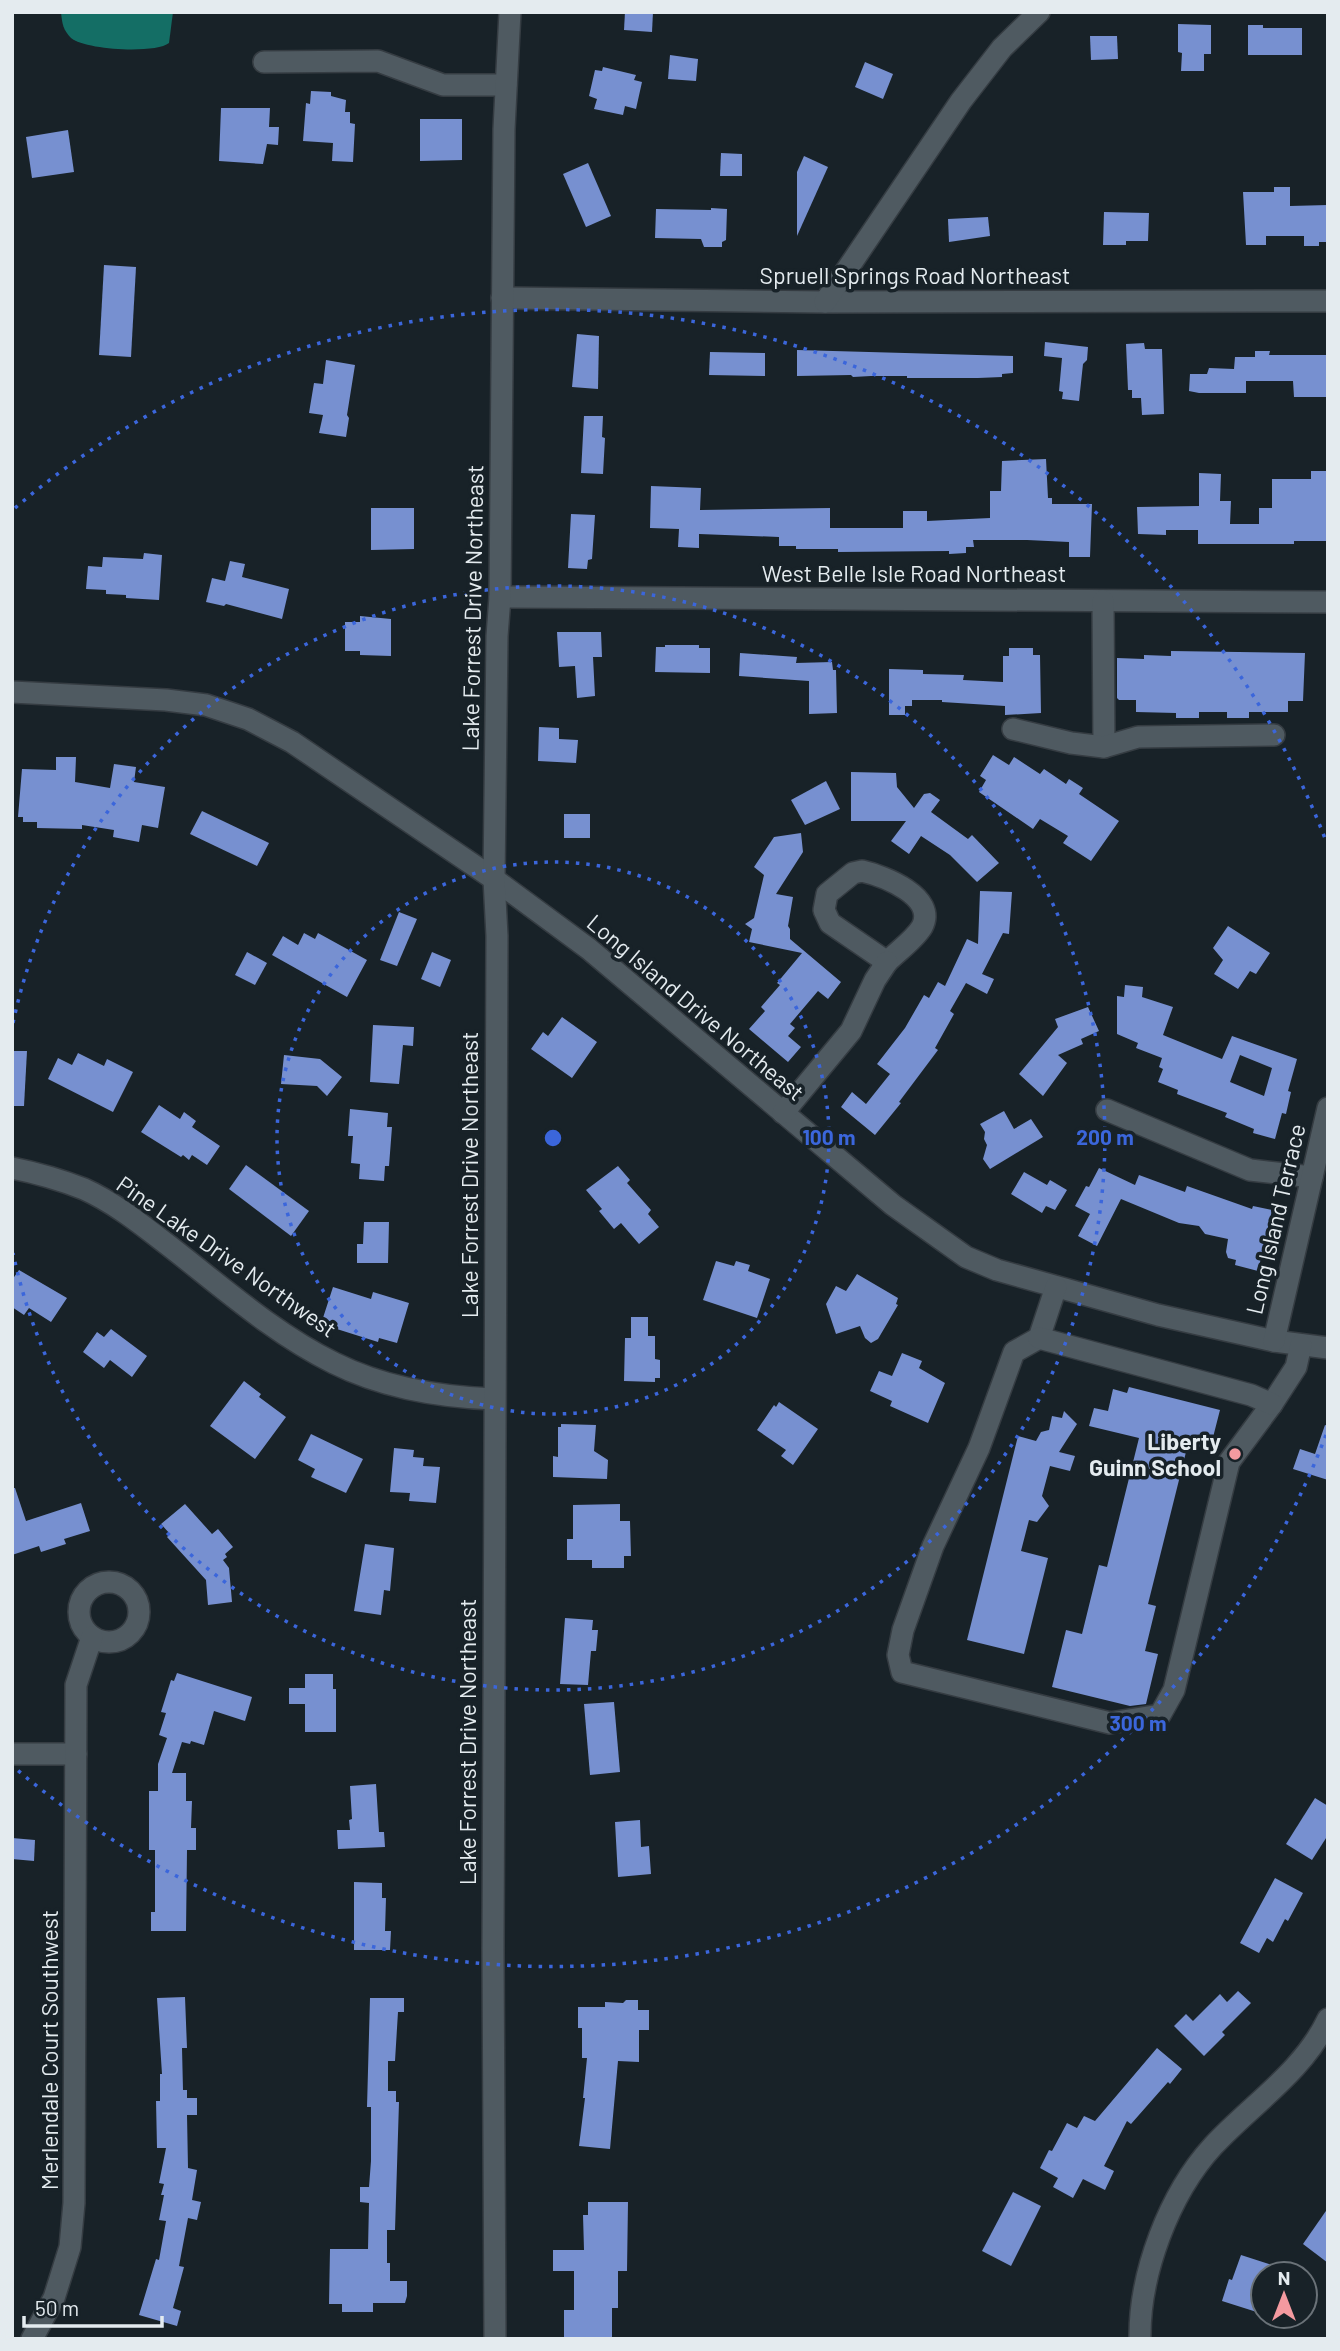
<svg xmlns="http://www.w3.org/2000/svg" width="1340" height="2351" font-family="Barlow,sans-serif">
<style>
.water{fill:#146e65}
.building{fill:#7790d0;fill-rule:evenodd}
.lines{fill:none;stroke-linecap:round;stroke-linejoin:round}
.minor-casing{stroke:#353c42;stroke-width:24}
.minor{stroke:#4f5a61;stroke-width:21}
.ring{fill:none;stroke:#3b66db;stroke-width:3.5;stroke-dasharray:3.5 7}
.poi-dot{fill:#f49aa0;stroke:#182228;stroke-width:2.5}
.labels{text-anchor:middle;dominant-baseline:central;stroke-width:7;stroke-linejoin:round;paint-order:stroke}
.street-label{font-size:23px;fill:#e4ebef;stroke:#182228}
.poi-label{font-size:23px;font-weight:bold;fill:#e4ebef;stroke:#182228;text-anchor:end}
.centre{fill:#3b66db;stroke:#182228;stroke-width:3.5}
.ring-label{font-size:21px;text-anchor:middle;font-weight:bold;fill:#3b66db;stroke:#182228;stroke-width:7;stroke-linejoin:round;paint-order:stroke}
</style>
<rect width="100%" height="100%" fill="#182228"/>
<path class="water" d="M 61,12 L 173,12 L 169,43 C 155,54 85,50 71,38 C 63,30 62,23 61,12 Z"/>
<g class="building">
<polygon points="625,12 653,12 652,32 624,30"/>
<polygon points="1178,24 1211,25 1211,54 1204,54 1204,71 1181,71 1182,53 1178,52"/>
<polygon points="1248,25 1263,25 1263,28 1302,28 1302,55 1248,55"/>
<polygon points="1090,36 1117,36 1118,59 1091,60"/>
<polygon points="670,55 698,59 696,81 668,79"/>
<polygon points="865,62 893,74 883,99 855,87"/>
<polygon points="603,67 636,75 634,80 642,82 636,109 625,106 623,115 594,109 597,99 589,96 595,70 602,71"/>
<polygon points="311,91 331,92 331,96 346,100 345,112 350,112 350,123 355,124 353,162 332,161 333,143 303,141 306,103 310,104"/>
<polygon points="221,108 270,108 269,127 279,127 278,145 267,144 263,164 219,161"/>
<polygon points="420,119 462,119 462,160 420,161"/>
<polygon points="68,130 74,172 32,178 26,137"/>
<polygon points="721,153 742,154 742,176 720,176"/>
<polygon points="804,156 828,167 797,236 797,172"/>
<polygon points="588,163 611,216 586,227 563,174"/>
<polygon points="1274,187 1290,187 1290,206 1328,205 1327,242 1319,242 1319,246 1304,246 1304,236 1266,236 1266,245 1246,245 1243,192 1274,192"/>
<polygon points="711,208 727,209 726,240 722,242 722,247 704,247 701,239 655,238 656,209 711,210"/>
<polygon points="1104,212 1149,213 1148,241 1126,241 1126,245 1103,245"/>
<polygon points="988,217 990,236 949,242 948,219"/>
<polygon points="104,265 136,267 131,357 99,355"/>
<polygon points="577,334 599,336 598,389 572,387"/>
<polygon points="1045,342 1088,347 1087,360 1083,364 1079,401 1062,399 1063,392 1059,391 1062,358 1044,356"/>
<polygon points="1144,343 1145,349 1162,349 1164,414 1142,415 1141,398 1132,398 1132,390 1128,390 1126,344"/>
<polygon points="797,350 1013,356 1013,373 1002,374 1002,377 978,378 907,378 907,376 871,376 853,377 851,375 797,376"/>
<polygon points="1255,351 1270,351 1269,355 1328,355 1328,397 1294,397 1293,381 1246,381 1246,393 1199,393 1189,391 1190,374 1207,374 1209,368 1234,369 1235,357 1255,357"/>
<polygon points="710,352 765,353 765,376 709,375"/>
<polygon points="326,360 355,365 347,415 349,418 346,437 319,433 323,415 309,413 314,383 323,384"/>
<polygon points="584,416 603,416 602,437 605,438 603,474 581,473"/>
<polygon points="1046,459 1048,498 1052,498 1052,504 1092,504 1090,557 1069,557 1069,542 1027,540 973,540 974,547 966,547 966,553 949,554 949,551 838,552 838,549 796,549 796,546 779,546 779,537 699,534 699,548 678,547 679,529 650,528 651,486 701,488 700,510 830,508 830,528 903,528 903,511 927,511 927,521 990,518 990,491 1001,491 1002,461"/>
<polygon points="1311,471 1328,471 1328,541 1294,541 1294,544 1198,544 1198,530 1166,530 1166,535 1138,534 1137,507 1199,506 1199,473 1221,474 1220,501 1231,501 1230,524 1259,524 1259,508 1272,508 1272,479 1311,479"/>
<polygon points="371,508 414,508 414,549 371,550"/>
<polygon points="571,514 595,515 592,559 588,560 587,569 568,568"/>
<polygon points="144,553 162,555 159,600 126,598 126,595 106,594 106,590 86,589 88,566 102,567 103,557 143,559"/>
<polygon points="230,561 245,564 242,577 289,589 282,619 226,604 224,606 206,602 212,578 225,581"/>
<polygon points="360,616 391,619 391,656 360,655 360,651 345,651 345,622 360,622"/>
<polygon points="557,632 601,632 602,657 593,657 595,696 577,698 575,666 559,667"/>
<polygon points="665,645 699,645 699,648 710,648 710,673 655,672 656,647 665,647"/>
<polygon points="1009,648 1033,648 1033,655 1040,655 1041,713 1005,715 1005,706 942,702 942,700 912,700 912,706 905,706 905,715 889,715 889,669 923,670 923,674 964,675 963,680 1003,682 1003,656 1009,656"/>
<polygon points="1171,651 1305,653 1303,701 1288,701 1288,712 1249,712 1249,718 1227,718 1227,712 1199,712 1199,718 1176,718 1176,713 1136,712 1136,700 1119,700 1117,698 1117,658 1144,659 1144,655 1171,656"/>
<polygon points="740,653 797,657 796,663 832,662 833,670 836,670 837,713 809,714 809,681 739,676"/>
<polygon points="539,727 559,728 559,739 578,740 576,763 538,761"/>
<polygon points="993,755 1009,765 1014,757 1040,774 1044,769 1066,784 1069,779 1083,788 1079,794 1119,821 1091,861 1063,843 1068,836 1040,819 1033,829 979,792 986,780 980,776"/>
<polygon points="56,757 76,757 75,782 110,788 114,764 136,767 134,782 165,787 158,828 142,825 139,842 113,837 114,830 82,825 82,829 37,828 37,822 23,822 23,817 18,817 22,769 56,770"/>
<polygon points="851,772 896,773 897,787 914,808 924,794 930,793 940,800 931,812 968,839 972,835 999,863 977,882 950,855 921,836 909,854 891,841 906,821 851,821"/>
<polygon points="826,781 840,809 805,825 791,800"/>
<polygon points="202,811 269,843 257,866 190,834"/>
<rect x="564" y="814" width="26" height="24"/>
<polygon points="801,833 803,852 776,894 793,897 788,926 790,929 790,939 841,982 828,999 818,991 790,1024 795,1028 788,1036 801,1047 788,1062 749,1029 765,1011 761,1007 780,985 777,983 802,953 749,942 752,929 745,924 754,918 764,875 754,867 774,837"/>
<polygon points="980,891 1012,892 1009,934 1003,933 982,974 994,979 987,994 966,983 950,1011 954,1014 935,1048 938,1050 899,1102 901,1103 875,1135 841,1107 852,1092 866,1104 890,1074 877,1064 905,1028 924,995 929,998 938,982 945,986 967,939 978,944"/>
<polygon points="399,912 417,919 397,966 380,960"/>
<polygon points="1228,926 1270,953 1256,974 1250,971 1238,989 1214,974 1223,960 1213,948"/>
<polygon points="304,933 315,939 318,933 367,960 347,997 272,955 283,936 298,945"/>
<polygon points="247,952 267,963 255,985 235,975"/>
<polygon points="432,952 451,960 440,987 421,979"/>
<path d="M 1125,985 L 1143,987 L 1142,997 L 1173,1007 L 1163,1035 L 1222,1059 L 1232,1036 L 1297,1059 L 1288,1091 L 1291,1092 L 1286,1114 L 1282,1113 L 1275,1139 L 1253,1133 L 1254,1129 L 1225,1117 L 1227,1113 L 1177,1094 L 1178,1090 L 1158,1082 L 1163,1069 L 1159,1067 L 1162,1058 L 1136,1048 L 1138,1043 L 1117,1034 L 1117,996 L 1124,997 ZM 1240,1055 L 1272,1068 L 1264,1096 L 1230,1082 Z"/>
<polygon points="1088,1007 1099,1031 1081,1039 1083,1044 1058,1055 1067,1063 1043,1096 1019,1074 1058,1027 1055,1019"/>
<polygon points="562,1017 597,1042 572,1078 531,1049 543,1032 548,1036"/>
<polygon points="373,1025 414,1027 413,1046 403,1045 399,1084 370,1082"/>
<polygon points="12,1051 27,1051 24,1106 12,1106"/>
<polygon points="78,1053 104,1066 107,1059 133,1072 113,1112 48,1079 58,1058 72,1065"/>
<polygon points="284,1055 320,1059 342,1077 327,1096 317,1086 281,1084"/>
<polygon points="159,1105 180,1119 184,1112 196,1121 192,1127 220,1146 207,1165 192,1155 189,1160 183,1155 181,1157 141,1132"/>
<polygon points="350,1109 388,1113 387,1127 392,1127 389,1166 385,1166 384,1181 359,1179 360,1164 351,1163 353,1136 348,1136"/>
<polygon points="1004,1111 1014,1129 1031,1119 1043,1137 990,1169 983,1159 987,1145 984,1139 985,1132 980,1124"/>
<polygon points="246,1165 309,1211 291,1236 229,1189"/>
<polygon points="618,1166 630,1180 627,1183 651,1210 648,1214 659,1227 639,1244 621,1223 614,1229 599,1211 602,1209 586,1190"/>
<polygon points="1099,1168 1135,1185 1139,1175 1185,1192 1187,1186 1252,1209 1253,1206 1272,1210 1258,1271 1235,1265 1236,1260 1228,1258 1226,1252 1228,1239 1205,1234 1199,1226 1179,1223 1121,1199 1097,1246 1078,1236 1090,1214 1075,1206 1086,1186 1089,1187"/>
<polygon points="1024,1172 1047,1185 1050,1180 1067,1190 1055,1210 1046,1206 1042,1213 1011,1194"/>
<polygon points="364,1222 389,1222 388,1263 357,1263 357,1244 363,1244"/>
<polygon points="716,1261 734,1266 736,1261 750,1265 748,1271 770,1279 757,1318 703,1300"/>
<polygon points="19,1270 67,1298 51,1322 29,1308 24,1315 12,1307 12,1280"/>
<polygon points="857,1274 898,1298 896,1304 898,1305 878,1339 871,1343 865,1338 860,1326 836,1334 826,1304 836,1286 846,1291"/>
<polygon points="333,1287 371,1299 373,1292 409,1303 397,1343 379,1338 378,1342 321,1324"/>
<polygon points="631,1317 648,1317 648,1336 655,1336 655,1359 660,1360 660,1378 655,1378 655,1382 624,1381 625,1338 631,1338"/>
<polygon points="111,1329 147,1356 132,1377 110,1360 104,1368 83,1352 97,1332 104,1337"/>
<polygon points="902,1353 922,1361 919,1368 945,1383 928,1423 890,1406 892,1401 870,1391 879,1371 892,1376"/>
<polygon points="244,1381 261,1394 259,1397 286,1417 255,1459 210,1426"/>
<polygon points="1129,1387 1220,1410 1210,1449 1188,1444 1148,1604 1156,1606 1145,1651 1158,1654 1146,1704 1130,1706 1052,1687 1066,1630 1082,1634 1099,1565 1107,1567 1139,1438 1089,1426 1094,1408 1108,1411 1113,1389 1127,1393"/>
<polygon points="779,1402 818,1429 793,1465 781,1456 786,1450 757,1430 774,1405 776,1407"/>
<polygon points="1064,1411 1077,1424 1059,1452 1075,1456 1070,1471 1050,1466 1042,1496 1049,1506 1037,1522 1029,1520 1021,1551 1048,1558 1024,1654 967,1640 1018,1436 1036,1441 1041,1432 1049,1430 1052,1416 1062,1418"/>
<polygon points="561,1424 596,1425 594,1451 608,1460 607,1479 553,1477 553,1456 558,1457 558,1427 561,1427"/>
<polygon points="1325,1425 1328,1426 1328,1480 1293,1469 1300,1449 1315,1454"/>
<polygon points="311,1434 363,1459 346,1493 311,1477 315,1469 298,1460"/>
<polygon points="394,1448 414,1450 413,1457 424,1458 423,1466 440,1467 436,1503 409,1501 410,1493 390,1492"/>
<polygon points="12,1488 15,1488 26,1521 81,1503 90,1531 64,1539 66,1544 41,1552 39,1546 12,1555"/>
<polygon points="185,1504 212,1534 218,1529 233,1547 225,1554 227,1557 223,1560 229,1568 232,1602 208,1605 206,1580 167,1537 170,1534 161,1524"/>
<polygon points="620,1504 620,1521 630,1521 631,1556 624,1556 624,1568 592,1568 592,1560 567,1560 567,1539 573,1539 573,1505"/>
<polygon points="365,1544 394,1548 390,1591 384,1590 381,1615 354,1611"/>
<polygon points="565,1618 593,1620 592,1630 598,1630 596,1651 591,1651 588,1685 560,1684"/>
<polygon points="177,1673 252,1697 245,1721 214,1711 204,1745 191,1741 190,1744 182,1742 172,1773 186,1773 186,1801 192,1801 191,1828 196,1828 196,1850 187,1850 186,1931 151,1931 151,1912 155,1912 155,1850 149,1850 149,1791 158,1791 158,1764 167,1738 159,1735 166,1713 161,1712 171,1680 174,1681"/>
<polygon points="305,1674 333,1674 333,1689 336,1689 336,1732 305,1732 305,1704 289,1704 289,1688 305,1688"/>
<polygon points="614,1702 620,1772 590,1775 584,1704"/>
<polygon points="376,1784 379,1832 384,1832 385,1847 338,1849 337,1830 350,1830 349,1820 352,1819 350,1786"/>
<polygon points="1315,1798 1328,1806 1328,1835 1312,1860 1286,1844"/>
<polygon points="640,1820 641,1847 649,1846 651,1874 618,1877 615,1822"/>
<polygon points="12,1838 35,1840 34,1861 12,1859"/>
<polygon points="1275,1878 1303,1893 1288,1921 1285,1919 1273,1942 1267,1938 1259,1953 1240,1943"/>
<polygon points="354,1882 382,1883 382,1898 386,1898 385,1931 391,1931 390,1950 354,1950"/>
<polygon points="1238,1991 1251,2003 1222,2032 1225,2035 1204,2056 1174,2026 1186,2014 1193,2021 1220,1994 1227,2002"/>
<polygon points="185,1997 187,2048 182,2048 183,2090 187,2090 187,2098 197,2098 197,2115 187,2115 188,2168 197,2170 192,2200 201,2202 197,2220 188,2218 179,2266 184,2267 173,2308 181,2311 177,2326 139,2315 156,2259 159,2260 166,2221 159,2220 164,2195 161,2195 164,2184 159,2183 166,2148 157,2148 156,2101 160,2101 160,2074 162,2074 157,1998"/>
<polygon points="370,1998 404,1998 404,2012 398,2012 395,2061 388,2061 388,2091 396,2091 396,2102 399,2102 395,2230 387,2230 387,2263 390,2263 390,2281 407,2281 407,2296 405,2303 373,2303 373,2312 342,2312 342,2304 329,2304 330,2249 368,2249 369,2203 360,2202 360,2187 369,2187 371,2161 371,2107 367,2107"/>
<polygon points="626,2000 638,2000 638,2010 649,2010 649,2030 639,2030 639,2062 618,2061 610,2149 579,2146 585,2098 583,2098 587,2058 582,2058 582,2028 578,2028 578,2007 605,2007 605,2002 623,2003"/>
<polygon points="1157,2048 1182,2069 1170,2084 1168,2082 1131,2124 1127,2121 1104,2166 1114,2171 1105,2190 1083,2179 1073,2198 1053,2187 1058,2178 1040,2168 1049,2150 1052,2151 1067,2123 1077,2128 1084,2116 1095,2121"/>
<polygon points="1013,2192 1041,2206 1011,2266 982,2251"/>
<polygon points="588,2202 628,2202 627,2271 618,2271 618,2308 612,2308 612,2339 564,2339 564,2310 574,2310 574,2271 553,2271 553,2250 584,2250 583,2215 588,2215"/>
<polygon points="1328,2208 1328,2263 1303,2244"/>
<polygon points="1241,2255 1291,2271 1291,2274 1263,2274 1263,2314 1222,2301 1229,2279 1232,2280"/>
</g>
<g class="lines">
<g class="minor-casing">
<g id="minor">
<polyline points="264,62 378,61 443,85 506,85"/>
<polyline points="502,298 825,302 1328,301"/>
<polyline points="825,302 961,101 1002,48 1039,12"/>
<polyline points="500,597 1328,602"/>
<polyline points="1103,601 1104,747"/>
<polyline points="12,692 166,700 206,705 248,719 292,742 494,879 589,949 893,1205 966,1257 997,1270 1158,1315 1274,1341 1328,1348"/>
<polyline points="1013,729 1071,743 1104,747 1138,737 1274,735"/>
<path d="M 862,871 C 884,876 938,897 922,927 C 914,940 898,951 887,962 L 830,923 L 824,910 L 827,894 L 853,873 Z"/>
<polyline points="1107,1110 1250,1170 1312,1177"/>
<polyline points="783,1113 851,1031 875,980 887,962"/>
<path d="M 12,1168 C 37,1173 61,1180 84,1189 C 115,1203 142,1225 168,1245 C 221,1286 273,1333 334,1363 C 384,1388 438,1397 494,1399"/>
<polyline points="1056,1287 1039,1338 1014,1352 979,1448 933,1546 903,1630 898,1655 902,1672 1110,1723 1160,1715 1174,1690 1229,1462 1272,1404 1296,1367 1301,1345"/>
<polyline points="1039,1338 1251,1395 1272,1404"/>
<polyline points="1274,1341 1328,1108"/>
<circle cx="109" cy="1612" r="30"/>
<polyline points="12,1754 76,1754"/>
<polyline points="32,2339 54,2298 70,2247 74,2203 76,1685 92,1637"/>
<polyline points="495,2339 493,1950 497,936 494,879 497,636 500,597 504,129 510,12"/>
<path d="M 1140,2339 C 1139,2274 1169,2194 1213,2146 C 1252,2104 1303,2072 1328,2019"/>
</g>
</g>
<use href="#minor" class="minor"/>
</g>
<g class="ring">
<circle cx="553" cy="1138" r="276"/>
<path d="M13 1023A552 552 0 1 1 13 1253"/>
<path d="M1326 1435A828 828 0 0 1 15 1768M15 508A828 828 0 0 1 1326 841"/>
</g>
<circle class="poi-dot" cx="1235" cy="1454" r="7"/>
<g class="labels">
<g class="street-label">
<text x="915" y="275">Spruell Springs Road Northeast</text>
<text x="914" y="573">West Belle Isle Road Northeast</text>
<text transform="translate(472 608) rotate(-89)">Lake Forrest Drive Northeast</text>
<text transform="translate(696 1007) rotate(40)">Long Island Drive Northeast</text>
<text transform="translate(469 1175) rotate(-90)">Lake Forrest Drive Northeast</text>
<text transform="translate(1275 1219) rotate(-77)">Long Island Terrace</text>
<text transform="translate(227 1256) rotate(35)">Pine Lake Drive Northwest</text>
<text transform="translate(467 1742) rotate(-90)">Lake Forrest Drive Northeast</text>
<text transform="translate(49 2050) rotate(-90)">Merlendale Court Southwest</text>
</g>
<g class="poi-label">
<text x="1221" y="1441">Liberty<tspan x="1221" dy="26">Guinn School</tspan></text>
</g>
</g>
<circle cx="553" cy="1138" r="10" class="centre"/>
<g class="ring-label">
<text x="829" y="1145">100 m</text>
<text x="1105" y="1145">200 m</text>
<text x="1138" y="1731">300 m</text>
</g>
<rect width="1340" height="2351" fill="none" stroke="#e4ebef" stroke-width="28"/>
<g transform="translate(1284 2295)"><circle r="33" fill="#182228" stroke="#6a7278" stroke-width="2"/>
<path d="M0-5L12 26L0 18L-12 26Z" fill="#f49aa0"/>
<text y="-10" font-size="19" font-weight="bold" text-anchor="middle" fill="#e4ebef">N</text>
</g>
<path d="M24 2316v10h138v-10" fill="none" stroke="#e4ebef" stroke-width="3.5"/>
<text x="35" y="2316" font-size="21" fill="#e4ebef" stroke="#182228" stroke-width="5" paint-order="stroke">50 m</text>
</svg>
